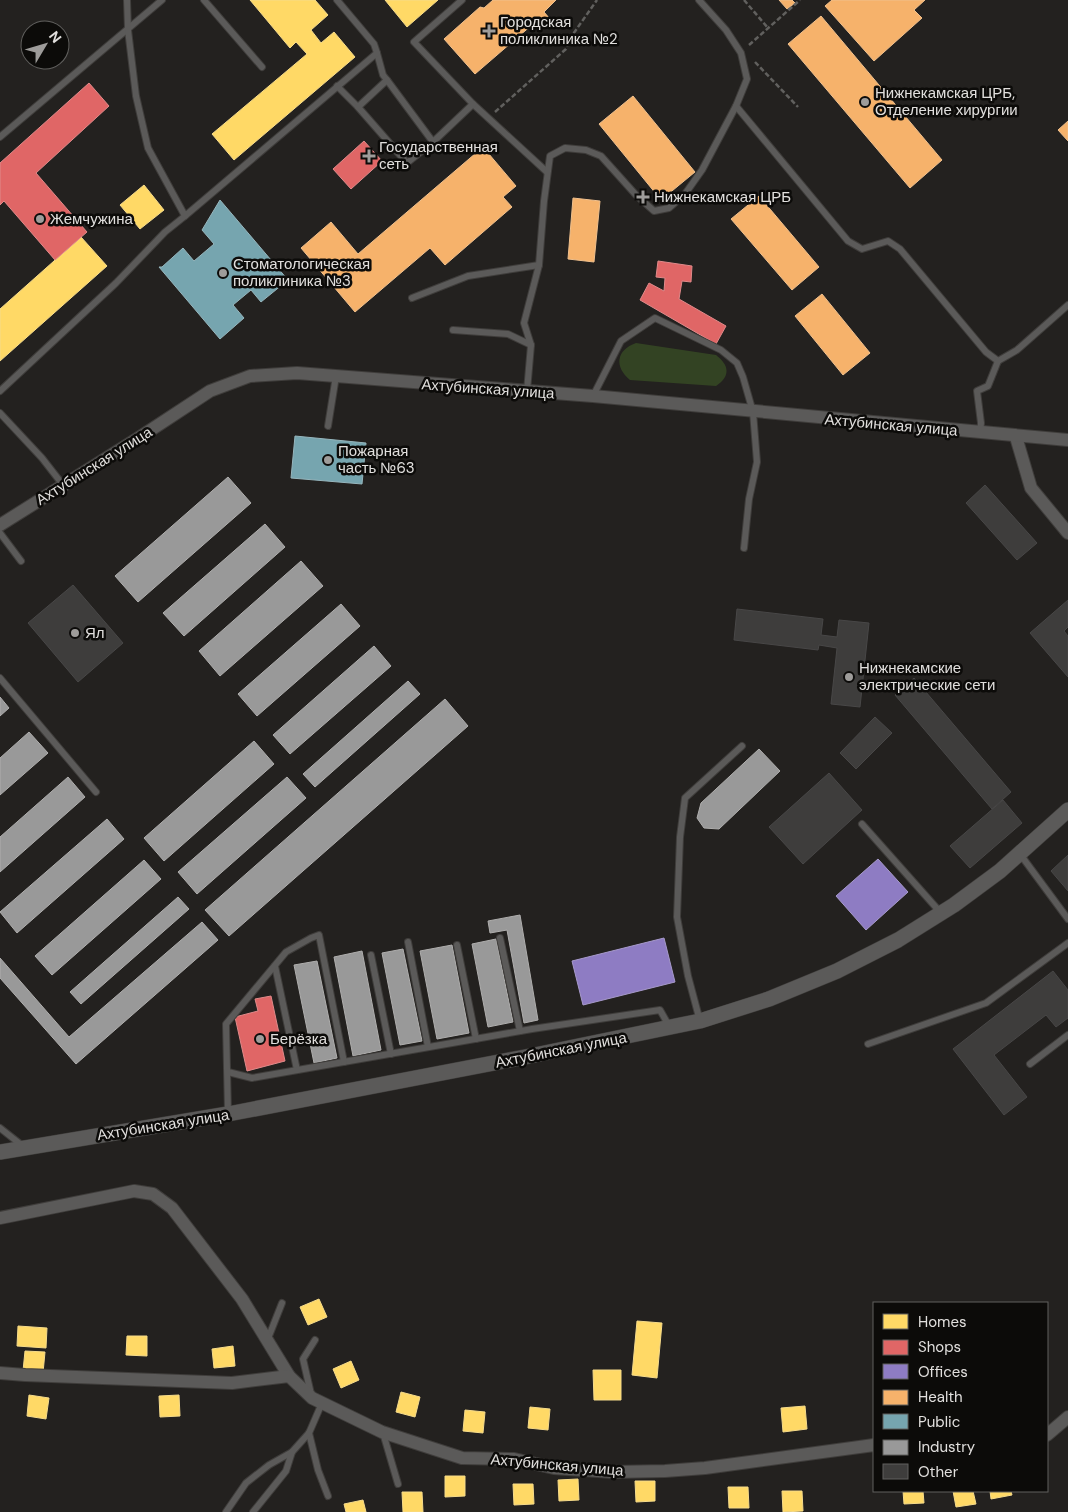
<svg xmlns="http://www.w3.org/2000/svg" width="1068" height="1512" font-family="'DM Sans',sans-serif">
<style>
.green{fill:#334323}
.homes{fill:#ffd966;stroke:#f6db8a}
.shops{fill:#e06666;stroke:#e08a8a}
.offices{fill:#8e7cc3;stroke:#a79acb}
.health{fill:#f6b26b;stroke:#f0c08d}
.public{fill:#76a5af;stroke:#96b6bd}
.industry{fill:#999;stroke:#afaead}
.building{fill:#3e3d3c;stroke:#484747}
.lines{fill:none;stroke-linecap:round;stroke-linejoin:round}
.service-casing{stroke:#3f3d3b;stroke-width:8}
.minor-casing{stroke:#3f3d3b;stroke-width:14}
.tertiary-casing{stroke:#3f3d3b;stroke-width:16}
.path{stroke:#61605e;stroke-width:2.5;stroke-dasharray:5 2.5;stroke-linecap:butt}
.service{stroke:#5b5a59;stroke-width:6}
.minor{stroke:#5b5a59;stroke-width:12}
.tertiary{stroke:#5b5a59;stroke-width:15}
.poi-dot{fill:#9e9c9a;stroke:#0c0b09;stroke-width:2}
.labels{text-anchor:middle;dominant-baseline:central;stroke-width:5;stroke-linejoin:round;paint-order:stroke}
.poi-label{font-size:15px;fill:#e1dfdd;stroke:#0c0b09;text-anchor:start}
.street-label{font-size:15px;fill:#e1dfdd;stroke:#0c0b09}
</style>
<rect width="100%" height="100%" fill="#23211f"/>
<path class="green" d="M 636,343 L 716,355 C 729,365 731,376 716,386 L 630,380 C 614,367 616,350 636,343 Z"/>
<g class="homes">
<polygon points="250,0 315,0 328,15 311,30 321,43 334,32 355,57 234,160 212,134 307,54 296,42 290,48"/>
<polygon points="385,0 438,0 407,27"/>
<polygon points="144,185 164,210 140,229 120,205"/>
<polygon points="81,237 107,266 0,361 0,309"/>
<polygon points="319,1299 327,1317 308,1325 300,1307"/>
<polygon points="637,1321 662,1323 657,1378 632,1375"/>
<polygon points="18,1326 47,1328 46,1348 17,1346"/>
<polygon points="127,1336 147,1336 147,1356 126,1355"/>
<polygon points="233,1346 235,1366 214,1368 212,1349"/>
<polygon points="25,1351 45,1352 43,1373 23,1371"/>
<polygon points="351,1361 359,1380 341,1388 333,1369"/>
<polygon points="593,1370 621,1370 621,1400 594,1400"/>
<polygon points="401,1392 420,1397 415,1417 396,1412"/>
<polygon points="29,1395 49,1398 46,1419 27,1416"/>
<polygon points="179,1395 180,1416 160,1417 159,1396"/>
<polygon points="805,1406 807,1429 783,1432 781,1408"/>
<polygon points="530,1407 550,1409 548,1430 528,1428"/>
<polygon points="465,1410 485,1412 483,1433 463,1431"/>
<polygon points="445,1476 465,1476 465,1496 445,1497"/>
<polygon points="578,1479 579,1500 559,1501 558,1480"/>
<polygon points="635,1481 655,1481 655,1501 636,1502"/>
<polygon points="513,1484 533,1484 534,1504 514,1505"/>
<polygon points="728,1487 748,1487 749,1508 729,1508"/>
<polygon points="782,1491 802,1491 803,1511 783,1512"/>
<polygon points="903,1491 923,1491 924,1503 904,1504"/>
<polygon points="953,1491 973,1491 976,1504 956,1507"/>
<polygon points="990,1491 1011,1491 1012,1495 991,1499"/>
<polygon points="402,1492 422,1492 423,1512 403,1512"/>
<polygon points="363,1500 366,1512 346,1512 344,1504"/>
</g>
<g class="shops">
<polygon points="89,83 109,106 36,173 87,232 55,260 4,201 0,205 0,163"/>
<polygon points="364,141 382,161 351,189 333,169"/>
<polygon points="658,261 692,266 691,282 682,281 679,299 726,326 716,344 640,300 649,283 664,291 665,278 656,277"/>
<polygon points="271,996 285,1061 247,1071 235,1017 258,1011 255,999"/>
</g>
<g class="offices">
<polygon points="878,859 908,892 866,930 836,896"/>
<polygon points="664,938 675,982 583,1005 572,961"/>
</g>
<g class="health">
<polygon points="493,0 556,0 544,12 550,19 545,24 540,18 475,74 444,39 480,7 484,8"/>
<polygon points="779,0 792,0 795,3 787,9"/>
<polygon points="832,0 925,0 914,10 922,18 874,61 825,6"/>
<polygon points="821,16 942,160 910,188 788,44"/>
<polygon points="633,96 695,172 661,200 599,124"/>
<polygon points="1068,121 1068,141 1058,130"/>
<polygon points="483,147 516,186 503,197 512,207 445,265 430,248 355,312 301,248 331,222 358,254"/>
<polygon points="759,196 819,267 792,290 731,219"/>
<polygon points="573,198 600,201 594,262 568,259"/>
<polygon points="822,294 870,353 843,375 795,316"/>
</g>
<g class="public">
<polygon points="220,200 288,280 261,302 251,290 233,305 244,318 220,339 159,267 162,267 183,248 194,261 214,244 202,230"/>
<polygon points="295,436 366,443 362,484 291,478"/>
</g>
<g class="industry">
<polygon points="228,477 251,503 138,602 115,576"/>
<polygon points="265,524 285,547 184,636 163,613"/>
<polygon points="301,561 323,586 220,676 199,651"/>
<polygon points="341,604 360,626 257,716 238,694"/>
<polygon points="374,646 391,666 290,754 273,735"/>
<polygon points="408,681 420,694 315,787 303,774"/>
<polygon points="0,697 9,708 0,716"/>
<polygon points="445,699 468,726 229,936 205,910"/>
<polygon points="29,732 48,753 0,795 0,758"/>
<polygon points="254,741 274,764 164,861 144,838"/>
<polygon points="759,749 780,771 719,829 704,828 697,818 701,803"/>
<polygon points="68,777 85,797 0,872 0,837"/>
<polygon points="287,777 306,798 197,894 178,872"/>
<polygon points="107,819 124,839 17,933 0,912"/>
<polygon points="144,860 161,879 52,975 35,956"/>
<polygon points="178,897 189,909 81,1004 70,992"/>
<polygon points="520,915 538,1020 524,1023 507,930 490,933 488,921"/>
<polygon points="202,922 218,940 76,1064 0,978 0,958 69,1037"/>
<polygon points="496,939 513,1022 488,1027 472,944"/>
<polygon points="452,945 469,1033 437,1039 420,951"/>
<polygon points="403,949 422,1041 400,1045 382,953"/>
<polygon points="362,951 381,1050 353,1056 334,957"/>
<polygon points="317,961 337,1058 314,1063 294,965"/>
</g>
<g class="building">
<polygon points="985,485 1037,543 1017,560 966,503"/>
<polygon points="73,585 123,643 78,682 28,623"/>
<polygon points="1068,600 1068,627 1064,631 1068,636 1068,677 1030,633"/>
<polygon points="737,609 823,619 821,635 837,637 839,620 869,623 860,707 831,704 837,648 819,645 818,650 734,640"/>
<polygon points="914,678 1011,792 992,809 895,695"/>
<polygon points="875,717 892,733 856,769 840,753"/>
<polygon points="829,773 862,810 803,864 769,827"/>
<polygon points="1003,800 1022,823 970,868 950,846"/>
<polygon points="1068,855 1068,891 1051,871"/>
<polygon points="1053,971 1068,990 1068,1018 1056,1027 1046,1015 994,1055 1027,1097 1004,1115 953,1049"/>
</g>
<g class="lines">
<g class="service-casing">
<g id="service">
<polyline points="204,0 262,67"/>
<polyline points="462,0 414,42 473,104 547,172"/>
<polyline points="377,53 383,75 387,80"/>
<polyline points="337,86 358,107"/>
<polyline points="736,106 848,241 862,249 888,241 900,249 986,352 998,361 1017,350 1068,305"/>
<polyline points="0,137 162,0"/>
<polyline points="433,142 407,163 358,107 387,80 433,142 473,104"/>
<polyline points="185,216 377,53 374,44 337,0"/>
<polyline points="412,298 468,276 539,265"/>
<polyline points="453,330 508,334 531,345"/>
<polyline points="0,391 116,283 165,232 185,216 148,148 136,96 128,30 127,0"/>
<polyline points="527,391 531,345 524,323 539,265 544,201 550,156 565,148 586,150 601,156 636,195 654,211 669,208 685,194 702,170 736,106 747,79 741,53 726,30 699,0"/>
<polyline points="593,396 621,341 655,318 721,350 737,363 743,377 753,412 757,462 749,499 744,548"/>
<polyline points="0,413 42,458 63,485"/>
<polyline points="328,426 336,376"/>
<polyline points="980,433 981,423 977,391 988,386 998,361"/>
<polyline points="0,533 21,561"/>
<polyline points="0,678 96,792"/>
<polyline points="862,824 941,913"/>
<polyline points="1020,854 1068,919"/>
<polyline points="500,938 520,1031"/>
<polyline points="408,942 428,1047"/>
<polyline points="457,945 476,1039"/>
<polyline points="371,955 391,1054"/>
<polyline points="275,966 297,1070"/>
<polyline points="700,1021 688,976 677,917 680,837 685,798 742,746"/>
<polyline points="868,1044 986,1003 1068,943"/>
<polyline points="1030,1064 1068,1035"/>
<polyline points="228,1072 252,1078 532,1029 660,1010 669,1026"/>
<polyline points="228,1113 226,1024 286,952 311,938 319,935 344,1062"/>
<polyline points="0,1128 24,1147"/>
<polyline points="267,1341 282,1303"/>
<polyline points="311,1394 303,1359 315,1340"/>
<polyline points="309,1433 318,1470 328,1496"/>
<polyline points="383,1433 398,1484"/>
<polyline points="226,1512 246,1483 269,1465 292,1452 309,1433 322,1403"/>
<polyline points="253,1512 286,1471 292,1452"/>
</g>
</g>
<g class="minor-casing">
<g id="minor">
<polyline points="1016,437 1031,488 1068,533"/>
<polyline points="0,525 137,439 210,391 250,376 297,373 593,396 1068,440"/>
<polyline points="0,1218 134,1191 153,1194 172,1208 242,1299 289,1376"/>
<polyline points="0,1373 25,1375 232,1383 289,1376 312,1398 382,1432 462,1458 514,1459 554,1468 613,1472 665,1471 705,1468 874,1445"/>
<polyline points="1047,1435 1068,1417"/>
</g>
</g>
<g class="tertiary-casing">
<polyline id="tertiary" points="0,1152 228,1114 525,1057 700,1021 769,999 837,971 898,940 954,905 1000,871 1068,810"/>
</g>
<g class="path">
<polyline points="744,0 768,28"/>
<polyline points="749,45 800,0"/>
<polyline points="755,62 798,107"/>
<polyline points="495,112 566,49 571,37 597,0"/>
</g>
<use href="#service" class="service"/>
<use href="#minor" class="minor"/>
<use href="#tertiary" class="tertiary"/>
</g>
<g class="poi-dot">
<path d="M486.5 23.5h5v5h5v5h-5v5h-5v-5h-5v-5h5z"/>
<circle cx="865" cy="102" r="5"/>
<path d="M366.5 148.5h5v5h5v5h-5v5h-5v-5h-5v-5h5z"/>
<path d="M640.5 189.5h5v5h5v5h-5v5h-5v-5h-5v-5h5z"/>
<circle cx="40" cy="219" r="5"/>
<circle cx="223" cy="273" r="5"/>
<circle cx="328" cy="460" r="5"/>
<circle cx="75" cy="633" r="5"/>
<circle cx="849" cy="677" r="5"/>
<circle cx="260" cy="1039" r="5"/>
</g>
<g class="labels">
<g class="poi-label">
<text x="500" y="22">Городская<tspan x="500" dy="17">поликлиника №2</tspan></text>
<text x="875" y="93">Нижнекамская ЦРБ,<tspan x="875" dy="17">Отделение хирургии</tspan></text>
<text x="379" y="147">Государственная<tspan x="379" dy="17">сеть</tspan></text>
<text x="654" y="197">Нижнекамская ЦРБ</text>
<text x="50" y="219">Жемчужина</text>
<text x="233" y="264">Стоматологическая<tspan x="233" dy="17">поликлиника №3</tspan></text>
<text x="338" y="451">Пожарная<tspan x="338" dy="17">часть №63</tspan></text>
<text x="85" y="633">Ял</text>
<text x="859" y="668">Нижнекамские<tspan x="859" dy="17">электрические сети</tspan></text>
<text x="270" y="1039">Берёзка</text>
</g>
<g class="street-label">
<text transform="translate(488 389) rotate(4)">Ахтубинская улица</text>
<text transform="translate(891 425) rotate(5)">Ахтубинская улица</text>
<text transform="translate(94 466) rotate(-32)">Ахтубинская улица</text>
<text transform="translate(561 1050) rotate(-11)">Ахтубинская улица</text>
<text transform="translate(163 1125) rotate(-9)">Ахтубинская улица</text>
<text transform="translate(557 1465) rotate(5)">Ахтубинская улица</text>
</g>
</g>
<rect x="873" y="1302" width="175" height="190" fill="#0c0b09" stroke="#61605e"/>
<rect x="883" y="1314" width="25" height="15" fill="#ffd966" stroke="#61605e"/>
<text x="918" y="1327" font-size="15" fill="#e1dfdd">Homes</text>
<rect x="883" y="1340" width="25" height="15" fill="#e06666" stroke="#61605e"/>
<text x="918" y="1352" font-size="15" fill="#e1dfdd">Shops</text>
<rect x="883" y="1364" width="25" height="15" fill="#8e7cc3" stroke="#61605e"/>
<text x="918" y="1377" font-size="15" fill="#e1dfdd">Offices</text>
<rect x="883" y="1390" width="25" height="15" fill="#f6b26b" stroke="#61605e"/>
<text x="918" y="1402" font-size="15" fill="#e1dfdd">Health</text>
<rect x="883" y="1414" width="25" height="15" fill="#76a5af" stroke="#61605e"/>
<text x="918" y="1427" font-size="15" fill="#e1dfdd">Public</text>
<rect x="883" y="1440" width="25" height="15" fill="#999999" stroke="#61605e"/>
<text x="918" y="1452" font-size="15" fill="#e1dfdd">Industry</text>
<rect x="883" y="1464" width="25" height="15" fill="#3e3d3c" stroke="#61605e"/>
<text x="918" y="1477" font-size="15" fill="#e1dfdd">Other</text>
<g transform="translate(45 45) rotate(52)"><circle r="24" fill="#0c0b09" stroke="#61605e"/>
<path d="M0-4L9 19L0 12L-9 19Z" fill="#9e9c9a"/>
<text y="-8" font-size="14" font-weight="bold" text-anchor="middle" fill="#e1dfdd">N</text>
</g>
</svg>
